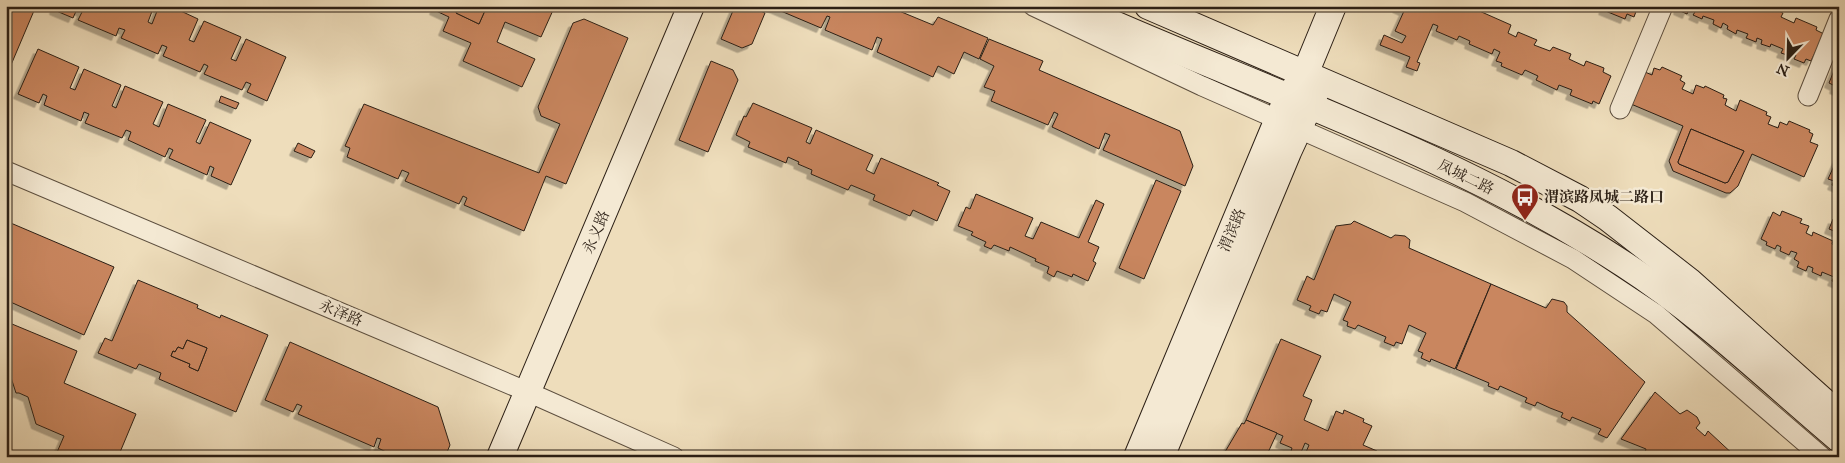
<svg xmlns="http://www.w3.org/2000/svg" width="1845" height="463" font-family="'IM FELL Great Primer','Noto Serif SC',serif">
<style>
.building{fill:#c9865f;stroke:#2b1f15;fill-rule:evenodd;filter:url(#shadow)}
.lines{fill:none;stroke-linecap:round;stroke-linejoin:round}
.street-casing{stroke:#5c4e3e;stroke-width:21}
.secondary-casing{stroke:#2b1f15;stroke-width:28}
.street{stroke:#f4e9d3;stroke-width:19}
.secondary{stroke:#f4e9d3;stroke-width:26}
.labels{text-anchor:middle;dominant-baseline:central;stroke-width:5;stroke-linejoin:round;paint-order:stroke}
.street-label{font-size:15px;fill:#2b1f15;stroke:#f4e9d3}
.poi-label{font-size:15px;font-weight:bold;fill:#2b1f15;stroke:#f4e9d3;text-anchor:start}
</style>
<defs>
<filter id="shadow"><feDropShadow dx="-4.5" dy="4.5" stdDeviation="0" flood-color="#0004"/></filter>
</defs>
<rect width="100%" height="100%" fill="#edb"/>
<filter id="stains"><feTurbulence type="fractalNoise" baseFrequency=".004" numOctaves="4"/><feColorMatrix values="0 0 0 0 .2 0 0 0 0 .09 0 0 0 0 .02 0 0 0 .5 -.17"/></filter>
<radialGradient id="worn" r=".72"><stop offset=".6" stop-color="#630" stop-opacity="0"/><stop offset="1" stop-color="#630" stop-opacity=".3"/></radialGradient>
<g class="building">
<polygon points="6,6 36,6 8,72 10,73 6,82"/>
<polygon points="55,6 154,6 148,22 152,24 159,6 170,6 198,19 189,40 194,42 204,21 241,37 231,59 236,61 246,39 286,57 267,101 247,92 251,84 246,82 242,90 204,74 208,66 204,64 200,72 163,56 167,47 162,45 158,54 121,38 125,30 119,28 116,36 78,20 82,12 77,9 73,18 54,10"/>
<polygon points="436,6 459,6 456,13 479,24 487,6 550,6 554,8 541,37 505,22 497,42 535,59 522,87 463,61 471,43 443,31 449,17 434,10"/>
<polygon points="459,6 487,6 479,24 456,13"/>
<polygon points="735,6 750,6 765,13 752,44 742,48 721,39"/>
<polygon points="769,6 887,6 933,25 938,17 988,38 979,59 964,52 954,74 938,66 933,77 877,52 882,39 877,37 872,50 825,30 830,17 827,16 821,28"/>
<polygon points="1398,6 1468,6 1511,25 1508,33 1516,37 1518,32 1537,40 1534,45 1550,51 1553,47 1571,54 1569,59 1584,66 1586,61 1604,68 1603,72 1611,76 1599,104 1593,101 1592,104 1570,95 1572,90 1559,85 1557,90 1536,80 1538,76 1525,70 1522,75 1501,66 1502,63 1496,61 1500,52 1494,49 1492,54 1469,44 1470,41 1459,36 1457,40 1436,31 1438,26 1433,24 1417,62 1420,63 1417,71 1406,67 1410,57 1380,45 1384,35 1402,43 1406,36 1395,31 1404,11 1397,8"/>
<polygon points="1605,6 1638,6 1634,17 1627,14 1625,19 1603,10"/>
<polygon points="1679,6 1756,6 1760,8 1761,6 1767,6 1783,13 1781,17 1794,23 1796,18 1817,27 1816,30 1824,34 1811,61 1806,59 1804,63 1794,59 1796,55 1791,53 1790,56 1781,53 1783,49 1771,44 1770,47 1761,44 1762,40 1757,38 1756,42 1746,38 1748,34 1737,30 1736,34 1727,29 1728,26 1723,23 1721,28 1713,24 1714,20 1703,16 1702,19 1693,15 1695,12 1689,9 1687,14 1678,10"/>
<polygon points="584,19 628,38 566,184 546,176 524,231 464,205 467,198 463,196 459,204 405,181 409,173 402,170 398,179 347,157 350,148 345,146 364,104 539,173 560,124 541,116 538,107 573,23"/>
<polygon points="989,39 1043,61 1039,70 1180,131 1193,166 1185,186 1103,150 1110,135 1105,133 1099,149 1052,127 1058,114 1054,112 1048,125 991,101 995,91 984,87 994,66 980,59"/>
<polygon points="38,49 79,67 70,88 75,90 84,69 121,85 112,106 116,108 125,86 163,102 153,124 159,127 168,104 206,120 196,142 200,144 210,122 251,140 231,185 211,176 214,168 210,166 207,175 169,158 173,150 169,148 165,157 128,140 131,132 126,130 122,138 85,123 89,114 84,112 81,121 44,105 47,96 43,94 39,103 18,94"/>
<polygon points="1839,58 1839,91 1834,89 1835,86 1829,83"/>
<polygon points="711,61 733,70 738,80 708,152 679,140"/>
<path d="M 1662,67 L 1682,76 L 1680,80 L 1685,83 L 1682,89 L 1693,94 L 1696,85 L 1704,88 L 1705,86 L 1724,95 L 1723,98 L 1727,99 L 1725,105 L 1736,111 L 1740,100 L 1767,112 L 1766,115 L 1771,117 L 1768,124 L 1778,128 L 1780,122 L 1787,125 L 1789,121 L 1810,130 L 1809,132 L 1813,134 L 1810,142 L 1818,145 L 1804,177 L 1752,154 L 1738,186 L 1730,193 L 1726,193 L 1673,171 L 1669,161 L 1683,126 L 1631,104 L 1645,72 L 1652,75 L 1654,68 L 1660,70 ZM 1691,129 L 1744,151 L 1728,182 L 1725,183 L 1679,164 L 1678,162 Z"/>
<polygon points="221,96 239,103 236,109 219,102"/>
<polygon points="753,103 812,128 806,142 810,144 816,130 873,155 866,170 874,174 881,158 939,183 937,185 950,191 937,221 913,210 910,216 873,200 875,195 851,185 848,190 811,174 812,170 798,164 799,162 788,157 786,163 748,147 750,142 736,135 744,116 746,117"/>
<polygon points="1691,129 1744,151 1728,182 1725,183 1679,164 1678,162"/>
<polygon points="298,143 315,151 311,158 294,151"/>
<polygon points="1839,155 1839,188 1832,185 1834,181 1828,179"/>
<polygon points="1156,180 1181,191 1144,279 1119,268"/>
<polygon points="976,194 1033,218 1025,236 1033,239 1041,222 1079,238 1096,200 1104,204 1088,242 1099,247 1093,261 1096,263 1088,281 1073,274 1072,277 1057,271 1054,277 1047,273 1049,267 1035,261 1036,259 1010,247 1009,251 994,245 991,249 984,246 986,242 971,235 973,232 958,226 966,207 970,209"/>
<polygon points="1782,211 1802,219 1800,223 1809,226 1806,233 1812,236 1813,232 1833,241 1832,244 1839,247 1839,284 1832,281 1834,277 1822,272 1821,276 1812,272 1813,268 1808,266 1806,271 1797,267 1799,262 1794,259 1797,253 1791,251 1789,255 1780,251 1781,247 1777,245 1775,249 1766,245 1767,242 1761,239 1773,212 1780,216"/>
<polygon points="1833,219 1839,222 1839,233 1829,229"/>
<polygon points="6,221 114,267 84,335 6,300"/>
<polygon points="1354,221 1391,238 1395,235 1405,236 1410,240 1409,248 1491,284 1455,369 1431,359 1430,362 1421,358 1423,353 1418,351 1426,333 1409,325 1402,344 1396,342 1394,346 1384,342 1386,337 1358,325 1355,329 1347,326 1348,322 1343,320 1351,302 1334,294 1327,312 1321,310 1319,314 1309,310 1311,306 1297,300 1307,276 1314,280 1336,226 1351,224"/>
<path d="M 138,280 L 198,305 L 197,308 L 220,318 L 221,315 L 268,335 L 236,412 L 159,379 L 161,373 L 139,364 L 136,369 L 98,353 L 105,338 L 112,341 ZM 187,340 L 207,348 L 198,371 L 189,367 L 190,364 L 171,356 L 173,351 L 175,352 L 178,347 L 183,349 Z"/>
<polygon points="1491,284 1546,308 1552,299 1564,302 1567,306 1567,312 1645,382 1607,438 1598,434 1601,429 1572,417 1570,421 1561,417 1563,413 1550,408 1537,402 1535,406 1525,402 1527,398 1500,386 1498,390 1488,386 1489,383 1456,369"/>
<polygon points="12,324 77,351 64,383 136,414 118,457 55,457 64,436 36,424 28,397 19,393 16,393 6,362 6,338"/>
<polygon points="1281,339 1321,356 1303,396 1312,400 1304,420 1328,431 1336,411 1343,414 1344,410 1364,419 1363,422 1372,426 1363,445 1377,451 1375,457 1304,457 1309,445 1305,443 1300,455 1291,451 1292,448 1280,443 1283,436 1246,420"/>
<polygon points="187,340 207,348 198,371 189,367 190,364 171,356 173,351 175,352 178,347 183,349"/>
<polygon points="290,342 438,407 450,445 445,457 396,457 378,448 381,439 377,438 374,447 298,414 302,406 297,404 293,412 265,400"/>
<polygon points="1655,392 1680,414 1687,410 1697,417 1700,423 1696,428 1705,436 1708,431 1736,457 1644,457 1646,449 1621,439"/>
<polygon points="1246,420 1277,433 1266,457 1222,457 1242,423 1244,424"/>
</g>
<g class="lines">
<g class="street-casing">
<g id="street">
<polyline points="1033,6 1202,86 1465,202 1573,259 1656,314 1822,457"/>
<polyline points="1808,96 1839,19"/>
<polyline points="1620,109 1663,6"/>
<polyline points="6,171 528,392 674,457"/>
</g>
</g>
<g class="secondary-casing">
<g id="secondary">
<path d="M 1073,6 C 1258,89 1455,153 1625,265 C 1702,315 1769,380 1839,439"/>
<polyline points="1148,6 1511,163 1580,199 1608,218 1689,281 1839,415"/>
<polyline points="500,457 691,6"/>
<polyline points="1137,457 1278,119 1288,97 1305,74 1333,6"/>
<polyline points="1161,457 1288,152 1317,89"/>
</g>
</g>
<use href="#street" class="street"/>
<use href="#secondary" class="secondary"/>
</g>
<defs>
<g id="bus-pin" transform="scale(1.4375)"><path d="M0 17L-7.5 6A9.5 9.5 0 1 1 7.5 6Z" fill="#8f2418" stroke="#f4e9d3"/><path d="M-5-6H5V4H4V6H2V4H-2V6H-4V4H-5ZM-3.5-4V0h7V-4ZM-3.5 1.2v1.5H-2V1.2ZM2 1.2v1.5H3.5V1.2Z" fill="#fff"/></g>
</defs>
<g fill-rule="evenodd">
<use href="#bus-pin" x="1525" y="197"/>
</g>
<g class="labels">
<g class="street-label">
<text transform="translate(1466 177) rotate(26)">凤城二路</text>
<text transform="translate(1232 230) rotate(-67)">渭滨路</text>
<text transform="translate(596 232) rotate(-67)">永义路</text>
<text transform="translate(341 313) rotate(23)">永泽路</text>
</g>
<g class="poi-label">
<text x="1544" y="197">渭滨路凤城二路口</text>
</g>
</g>
<rect width="1845" height="463" fill="none" stroke="#edb" stroke-width="25"/>
<rect x="8" y="8" width="1830" height="448" fill="none" stroke="#2b1f15" stroke-width="2.5"/>
<rect x="12" y="12" width="1820" height="438" fill="none" stroke="#2b1f15"/>
<g transform="translate(1788 58) rotate(203)" stroke="#f4e9d3" stroke-width="4" paint-order="stroke">
<path d="M0-4L9 19L0 12L-9 19Z" fill="#2b1f15"/>
<text y="-8" font-size="14" font-weight="bold" text-anchor="middle" fill="#2b1f15">N</text>
</g>
<rect width="100%" height="100%" filter="url(#stains)"/>
<rect width="100%" height="100%" fill="url(#worn)"/>
</svg>
